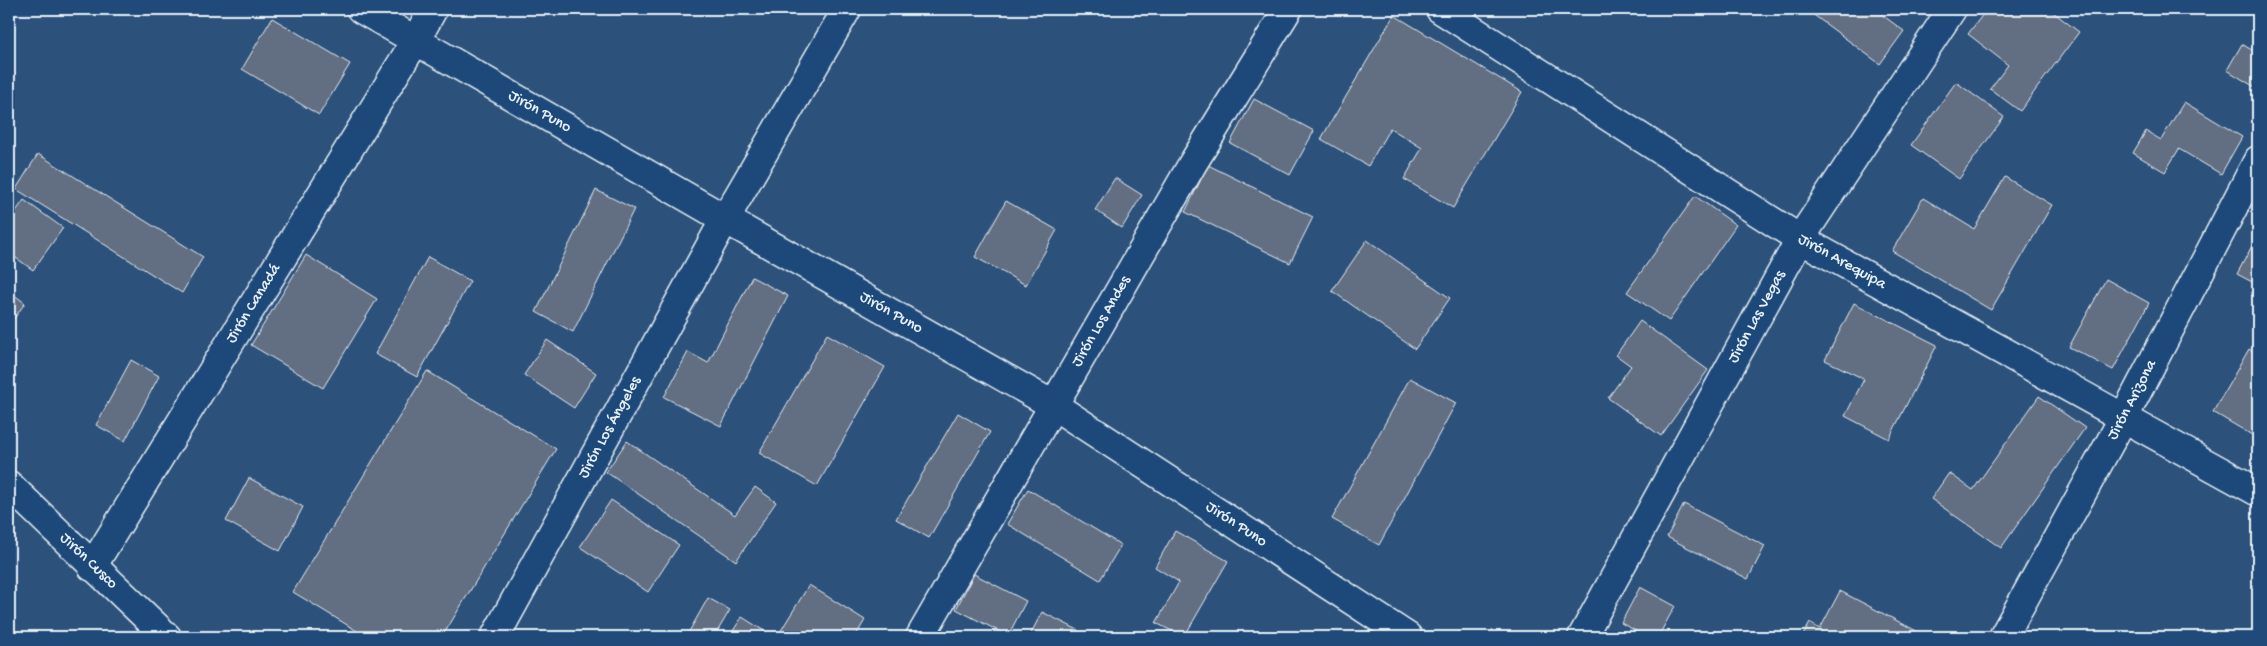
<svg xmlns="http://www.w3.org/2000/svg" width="2267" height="646" font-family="'Gochi Hand',sans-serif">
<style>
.building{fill:#626e81;stroke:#e8f1f8}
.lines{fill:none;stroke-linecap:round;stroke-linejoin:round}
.street-casing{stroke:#e8f1f8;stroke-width:31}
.street{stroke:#1f4a7a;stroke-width:28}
.labels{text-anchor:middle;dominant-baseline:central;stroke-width:4.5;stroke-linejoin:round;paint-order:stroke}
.street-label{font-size:16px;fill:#e8f1f8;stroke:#1f4a7a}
</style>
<rect width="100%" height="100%" fill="#2c517b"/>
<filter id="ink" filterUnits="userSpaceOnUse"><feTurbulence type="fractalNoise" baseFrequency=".02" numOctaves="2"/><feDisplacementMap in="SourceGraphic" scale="10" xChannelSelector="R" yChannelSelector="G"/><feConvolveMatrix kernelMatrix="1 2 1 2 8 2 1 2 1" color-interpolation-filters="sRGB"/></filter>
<g filter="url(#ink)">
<g class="building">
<polygon points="1808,9 1874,9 1904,31 1880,64 1807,10"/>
<polygon points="1987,9 2049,9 2079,32 2020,111 1990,89 2008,65 1968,34"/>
<polygon points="1394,15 1522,92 1453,208 1404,179 1422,148 1390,128 1368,166 1321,139"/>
<polygon points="272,18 350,64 319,115 242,69"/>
<polygon points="2242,44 2258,54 2258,89 2227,70"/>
<polygon points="1956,82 2004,117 1959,179 1911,145"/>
<polygon points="1254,99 1314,131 1290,175 1230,143"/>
<polygon points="2184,102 2242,137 2221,174 2179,149 2165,172 2133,153 2146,131 2161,140"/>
<polygon points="38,154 203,257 182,293 16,189"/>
<polygon points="1208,165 1313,217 1290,263 1185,212"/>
<polygon points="2005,177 2052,205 1991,310 1892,251 1923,198 1974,229"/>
<polygon points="1115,178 1142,195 1122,228 1095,210"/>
<polygon points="596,190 634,209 573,332 536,312"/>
<polygon points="1695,196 1736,225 1669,321 1627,292"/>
<polygon points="24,200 63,228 33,270 9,253 9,221"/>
<polygon points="1006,201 1057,230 1026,285 975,257"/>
<polygon points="1367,240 1450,298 1415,349 1332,291"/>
<polygon points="2253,244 2258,247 2258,285 2237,274"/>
<polygon points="306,255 377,299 323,388 251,345"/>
<polygon points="428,257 470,281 417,377 375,354"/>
<polygon points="752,277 788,296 721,426 664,397 688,352 708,363"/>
<polygon points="2106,279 2149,303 2113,370 2069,347"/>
<polygon points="9,291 25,303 9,326"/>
<polygon points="1854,303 1937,345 1889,439 1845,416 1864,379 1825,360"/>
<polygon points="1640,321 1708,370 1661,436 1608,398 1631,366 1616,355"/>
<polygon points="827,334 885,367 817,486 759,453"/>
<polygon points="547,340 596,373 574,408 524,375"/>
<polygon points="2249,349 2258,354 2257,438 2213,412"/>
<polygon points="131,360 159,376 125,441 96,425"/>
<polygon points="427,371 556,449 442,637 367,637 293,592"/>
<polygon points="1410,378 1456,403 1379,545 1332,519"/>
<polygon points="2039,396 2085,428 2001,548 1931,499 1949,473 1973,490"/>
<polygon points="958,413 990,432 929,538 896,519"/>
<polygon points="627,441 735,515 755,487 776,502 736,561 606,472"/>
<polygon points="249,478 303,507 280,551 226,521"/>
<polygon points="1028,489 1121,545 1100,580 1007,524"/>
<polygon points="611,500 679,545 648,592 580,547"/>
<polygon points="1684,504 1765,546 1748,579 1667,537"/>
<polygon points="1175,531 1228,561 1184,637 1156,623 1179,582 1155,567"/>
<polygon points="974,574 1026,601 1008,636 956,609"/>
<polygon points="809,585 865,620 855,637 777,637"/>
<polygon points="1640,587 1675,606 1658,637 1647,637 1621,623"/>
<polygon points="1840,591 1928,637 1802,637 1810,623 1820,629"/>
<polygon points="708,598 730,610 714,637 686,637"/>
<polygon points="1042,612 1078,630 1074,637 1029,637"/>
<polygon points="742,617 774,637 729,637"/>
</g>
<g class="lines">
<g class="street-casing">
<g id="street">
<path id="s1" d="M 361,9 L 725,219 L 1053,405 L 1408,637"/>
<path id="s2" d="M 1440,9 L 1800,239 L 2258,492"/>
<path id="s3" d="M 9,485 L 167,637"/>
<path id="s4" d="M 92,567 L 416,40 L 433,9"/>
<path id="s5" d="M 495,637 L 725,219 L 847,9"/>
<path id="s6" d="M 920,637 L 1193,163 L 1288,9"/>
<path id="s7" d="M 1582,637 L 1800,239 L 1952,9"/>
<path id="s8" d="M 2003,637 L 2124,417 L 2258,160"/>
</g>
</g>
<use href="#street" class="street"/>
</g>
</g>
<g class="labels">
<g class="street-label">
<text stroke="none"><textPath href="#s1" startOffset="206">Jirón Puno</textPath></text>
<text stroke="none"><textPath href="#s2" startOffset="475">Jirón Arequipa</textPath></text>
<text stroke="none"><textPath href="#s4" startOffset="309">Jirón Canadá</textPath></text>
<text stroke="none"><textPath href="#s1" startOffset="611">Jirón Puno</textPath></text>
<text stroke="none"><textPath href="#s7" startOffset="365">Jirón Las Vegas</textPath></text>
<text stroke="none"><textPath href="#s6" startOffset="364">Jirón Los Andes</textPath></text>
<text stroke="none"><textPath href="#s8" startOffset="270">Jirón Arizona</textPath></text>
<text stroke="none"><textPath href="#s5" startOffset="239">Jirón Los Ángeles</textPath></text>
<text stroke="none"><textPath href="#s1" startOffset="1016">Jirón Puno</textPath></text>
<text stroke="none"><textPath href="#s3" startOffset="110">Jirón Cusco</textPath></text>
</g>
</g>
<rect width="2267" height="646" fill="none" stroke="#1f4a7a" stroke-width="30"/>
<rect x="15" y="15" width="2237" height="616" fill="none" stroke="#e8f1f8" stroke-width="2" filter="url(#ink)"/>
</svg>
